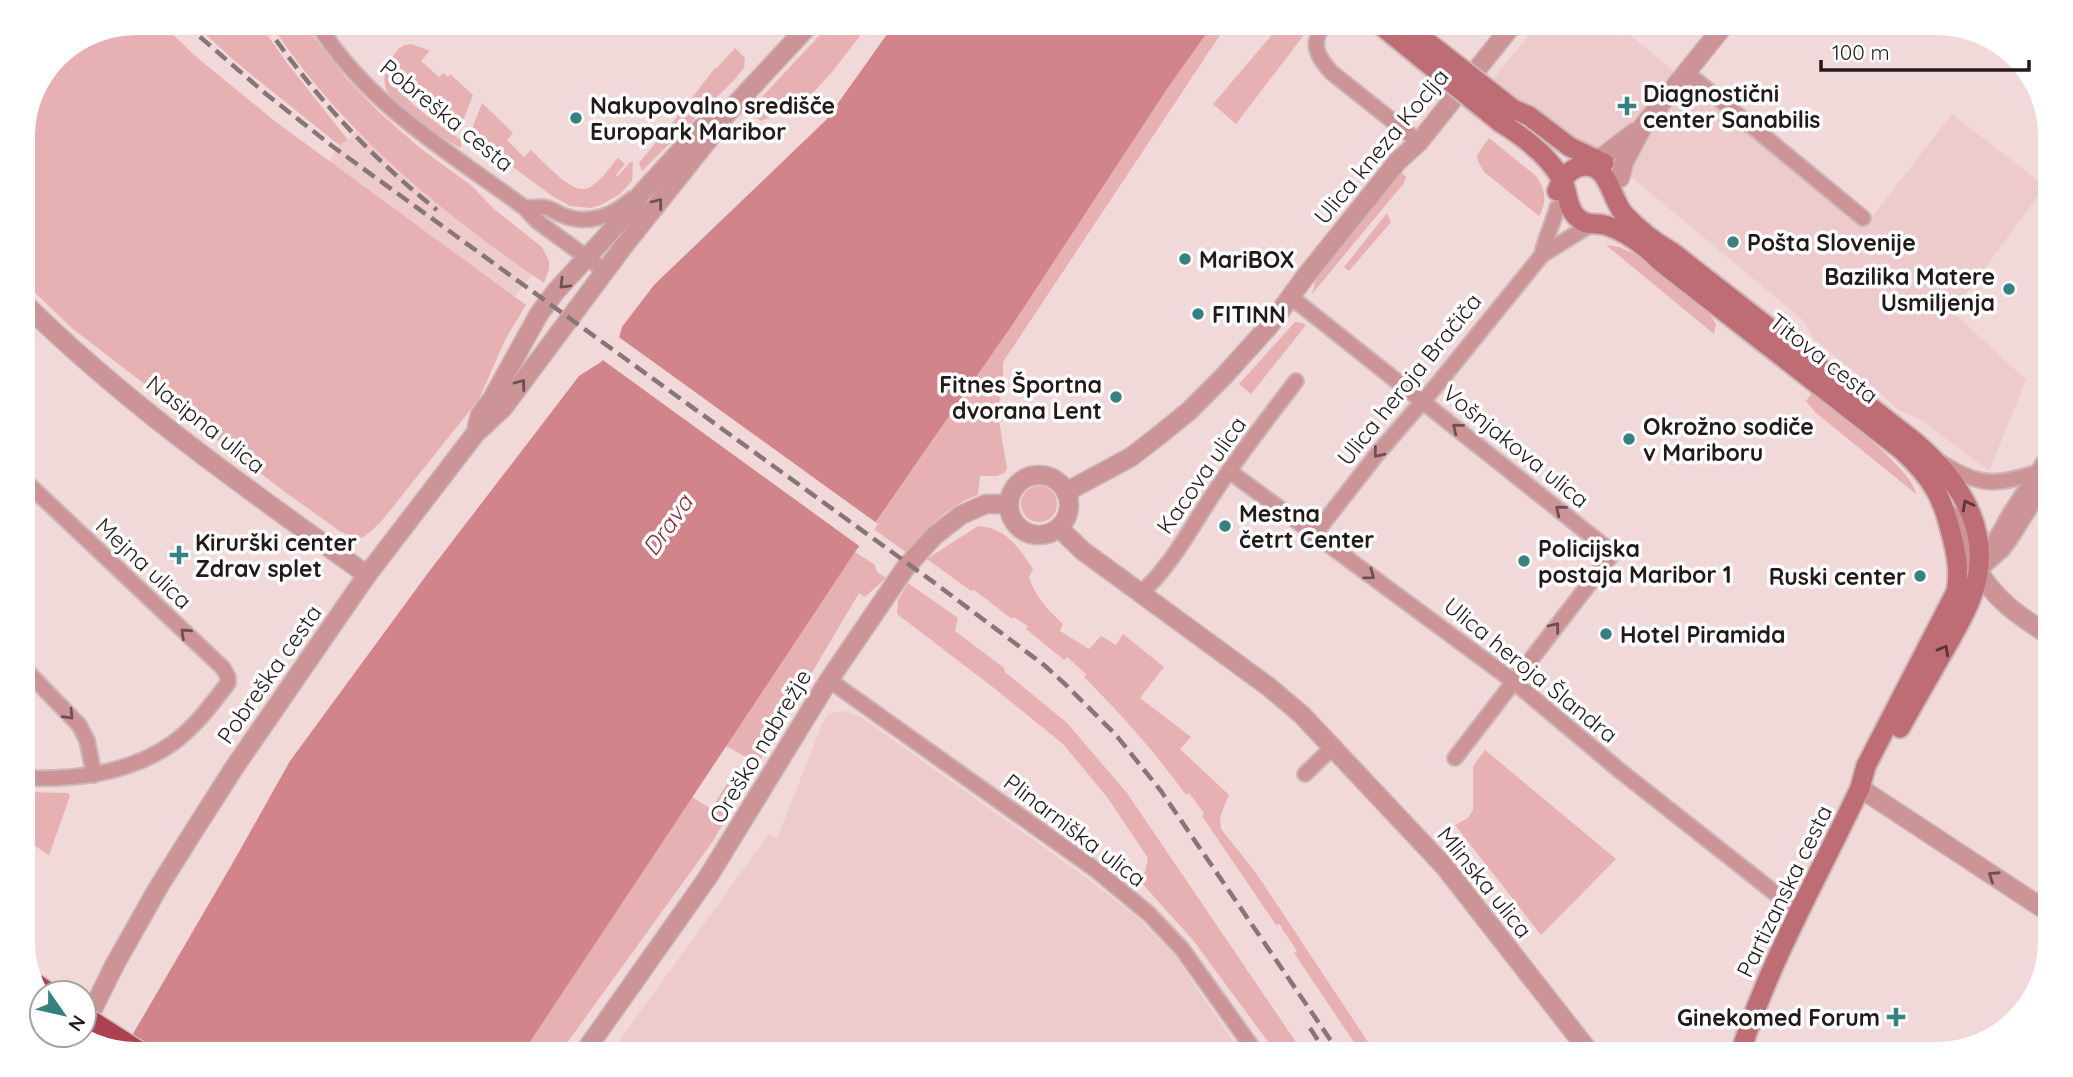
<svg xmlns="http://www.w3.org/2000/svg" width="2073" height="1077" font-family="Quicksand,sans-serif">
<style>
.built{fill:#edcbcd}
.green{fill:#e7b1b3}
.water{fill:#d1858a}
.pier{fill:#f1d8d9}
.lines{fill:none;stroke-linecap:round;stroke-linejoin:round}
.minor-casing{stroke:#ccb6b7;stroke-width:18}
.tertiary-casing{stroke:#ccb6b7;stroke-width:21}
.secondary-casing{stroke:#ccb6b7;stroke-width:23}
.trunk-casing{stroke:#ccb6b7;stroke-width:26}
.minor{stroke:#cd9497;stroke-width:14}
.tertiary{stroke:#cd9497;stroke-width:18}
.secondary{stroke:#bf6d74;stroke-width:19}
.trunk{stroke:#ae4150;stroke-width:23}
.rail{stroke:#877677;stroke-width:4.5;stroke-dasharray:14 7;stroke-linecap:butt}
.secondary-bridge-casing{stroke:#ccb6b7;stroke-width:23;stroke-linecap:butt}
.trunk-bridge-casing{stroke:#ccb6b7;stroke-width:26;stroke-linecap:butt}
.secondary-bridge{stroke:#bf6d74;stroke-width:19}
.trunk-bridge{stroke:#ae4150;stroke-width:23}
.oneway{stroke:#6f5052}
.oneway2{stroke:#59363a}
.poi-dot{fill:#388181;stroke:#fff;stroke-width:2.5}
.labels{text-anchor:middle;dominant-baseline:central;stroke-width:7;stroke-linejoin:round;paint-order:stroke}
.poi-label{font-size:23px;font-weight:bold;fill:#22191a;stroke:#fff;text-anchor:start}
.street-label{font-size:23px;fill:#22191a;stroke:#fff}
.water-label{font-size:24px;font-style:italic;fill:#8a303c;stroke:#fff}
</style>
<rect width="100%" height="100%" fill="#f1d8d9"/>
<g class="built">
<polygon points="1539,23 1615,23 1865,226 1952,114 2045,186 1953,312 2026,380 1989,471 1918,418 1898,410 1878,391 1813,338 1803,320 1606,156 1582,155 1549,122 1493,79"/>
<polygon points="356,131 429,197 532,274 515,297 329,161 339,145 348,140"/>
<polygon points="845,711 861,717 1088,879 1138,918 1175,956 1242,1054 639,1054 619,1041 769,834 777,839 822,724 829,713"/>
</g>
<g class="green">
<polygon points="136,23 161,23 194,55 276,122 526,305 506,338 479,399 380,523 364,537 357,538 341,532 285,492 73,329 23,281 23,129 56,56"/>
<polygon points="195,23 259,23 287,63 348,140 339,145 237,63 203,32"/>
<path d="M 270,23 L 303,23 L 346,78 L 380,113 L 420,148 L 472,186 L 495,210 L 542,247 L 549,261 L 549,269 L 544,283 C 439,211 340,130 270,23 Z"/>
<polygon points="831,23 870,23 832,72 802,105 761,121 748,112"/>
<path d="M 1214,23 L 1228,23 L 1003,362 L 1003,390 L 997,409 L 1007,468 L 1005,473 L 996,476 L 980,476 L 978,495 C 948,505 927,529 906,552 L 872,528 L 1015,321 L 1167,89 Z"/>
<polygon points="1282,23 1313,23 1236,124 1213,104"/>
<path d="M 411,44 L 428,50 L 429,52 L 421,61 L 439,77 L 443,73 L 448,77 L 450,74 L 473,95 L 460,129 C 447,120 407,92 400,78 C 397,71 397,65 392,58 C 397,49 401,45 411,44 Z"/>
<polygon points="735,48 745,58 744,68 734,80 642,171 639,163 685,107 715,68 716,69"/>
<path d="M 385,72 C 392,77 393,84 399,90 C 416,109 439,125 461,140 L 461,148 C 447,142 398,107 389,94 C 384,87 384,80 385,72 Z"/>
<path d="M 482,103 L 513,133 L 507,140 L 524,157 L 531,150 C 544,161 573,198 590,187 C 601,181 610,167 618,158 L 625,164 L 616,175 L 618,176 L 630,162 L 633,162 L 632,181 L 620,194 L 601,205 L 591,208 L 570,206 L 552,196 L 473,137 L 473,126 Z"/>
<path d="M 1489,138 L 1536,176 C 1546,190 1547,202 1539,216 L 1484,172 L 1478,161 L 1477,155 Z"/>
<polygon points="1401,172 1406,177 1404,183 1312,294 1316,279"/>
<polygon points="1387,213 1391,222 1349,271 1344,267"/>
<polygon points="1606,245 1619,247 1635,254 1705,307 1716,324 1714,334"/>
<polygon points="1295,322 1302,323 1306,325 1251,394 1239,384"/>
<path d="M 1812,393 C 1834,409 1913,470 1916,494 L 1815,412 L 1806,401 Z"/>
<circle cx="1039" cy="504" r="18"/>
<path d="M 978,526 C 1008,529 1017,546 1033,569 L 1029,577 C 1037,599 1046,608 1063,624 L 1060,631 L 1089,649 L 1101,636 L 1116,645 L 1123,634 L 1164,667 L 1140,698 L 1191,737 L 1180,749 L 1229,795 L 1220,817 L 1221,829 L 1256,873 L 1376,1054 L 1362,1054 L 1294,953 L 1297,951 L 1279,924 L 1276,925 L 1202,816 L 1204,813 L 1189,793 L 1186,795 C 1155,752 1121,714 1084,677 L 1086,674 L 1067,657 L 1064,660 L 1026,629 L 1028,626 L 1014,617 L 1012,619 L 974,590 L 971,591 L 927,559 Z"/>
<polygon points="855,552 875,565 877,572 886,578 865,597 859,593 758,764 726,746"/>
<polygon points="908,583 958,618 955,631 1004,668 1005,672 1067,723 1127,793 1304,1054 1277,1054 1193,940 1139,880 1145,872 1148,858 1107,797 1063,744 994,688 897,614 898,600"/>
<polygon points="1485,750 1616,859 1541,935 1455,825 1468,818 1473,810 1473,766"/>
<polygon points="734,773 747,782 713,841 559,1054 522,1054 692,797 711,809"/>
<polygon points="23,792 68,793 70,796 49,855 23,838"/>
</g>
<polygon class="water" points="895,23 1214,23 1167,89 1015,321 855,552 522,1054 136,1054 123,1051 235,859 290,761 428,573 579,376 601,362 618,341 622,327 654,285 826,120"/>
<polygon class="pier" points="616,335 878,524 862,548 600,358 615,340"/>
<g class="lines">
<g class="minor-casing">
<g id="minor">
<path d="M 317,23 C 366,104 451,153 525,208 L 537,221 L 605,271"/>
<path d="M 1324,23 C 1311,45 1315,53 1331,72 L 1419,142"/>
<polyline points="1686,72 1863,218"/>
<path d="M 525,208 C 531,208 541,206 547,208 C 552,209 557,213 562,215 C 589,226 612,216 632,199"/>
<path d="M 1542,255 C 1545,238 1553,224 1557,208"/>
<polyline points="1291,297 1613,553 1455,758"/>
<path d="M 1942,463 C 1980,487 1995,485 2036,473"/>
<polyline points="1229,471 1513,681 1619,770 1799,912"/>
<path d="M 23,479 L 223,668 L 228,677 L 228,683 C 212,704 195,727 173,743 C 129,774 75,780 23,778"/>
<polyline points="1314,535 1378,453 1436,386 1542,255 1590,225"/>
<polyline points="1982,563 2011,512 2050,453"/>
<polyline points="1975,574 2002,550 2011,538 2050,476"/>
<path d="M 1140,594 C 1172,566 1192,525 1216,490 C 1241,452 1269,417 1296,381"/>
<polyline points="23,667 79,725 87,740 94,775"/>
<polyline points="829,680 1096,870 1149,914 1182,949 1257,1054"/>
<polyline points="1305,774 1334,746"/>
<polyline points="590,1044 607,1054"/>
</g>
</g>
<g class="tertiary-casing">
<g id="tertiary">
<polyline points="1589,167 1635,132"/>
<polyline points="1620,178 1624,162 1643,126 1726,23"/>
<path d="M 23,302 C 127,405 249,490 367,575"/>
<polyline points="477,427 480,415 492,399 539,314 556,291 635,205 640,195 701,128 721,119"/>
<circle cx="1039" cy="505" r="30"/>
<polyline points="1066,492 1131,457 1157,437 1189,411 1224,376 1270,325 1305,277 1398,161 1419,142 1514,23"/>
<path d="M 1951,515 C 1962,529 1966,549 1975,565 C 1993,599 2018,615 2050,636"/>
<polyline points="1059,528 1083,551 1269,687 1302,715 1444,866 1591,1054"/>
<polyline points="1860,788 2050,913"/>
<polyline points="84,1027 114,966 158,888 195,829 234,768 367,575 475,434 503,408 623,247 709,139 723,118 811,23"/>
<polyline points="84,1032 109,1048"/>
<polyline points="583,1054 708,877 829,680 906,567 934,536 961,515 986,504 1009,504"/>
</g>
</g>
<g class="secondary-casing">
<g id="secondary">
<polyline points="1513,109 1529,116 1570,147 1604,163"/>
<path d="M 1501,123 C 1524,137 1547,155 1561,178 C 1569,191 1566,208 1578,218 C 1588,227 1598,222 1608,226 C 1629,233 1647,248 1662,263 L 1903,451 C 1933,479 1943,498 1952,537 C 1957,555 1960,574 1956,592 L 1866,766 L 1860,788 C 1819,876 1769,961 1740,1054"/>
<path d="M 1557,191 C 1561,181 1568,170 1579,167 C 1609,159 1610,199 1624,214 C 1639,230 1654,242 1672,252 L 1915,442 C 1957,478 1992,528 1975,586 C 1969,608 1956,629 1945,649 C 1930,675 1915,701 1900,728"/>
</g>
</g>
<g class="trunk-casing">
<polyline id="trunk" points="36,986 46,993"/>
</g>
<use href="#minor" class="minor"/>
<use href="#tertiary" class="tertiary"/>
<use href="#secondary" class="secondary"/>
<use href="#trunk" class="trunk"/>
<g class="rail">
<polyline points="184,23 266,94 332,146 936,584 1044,665 1066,685 1116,735 1161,791 1340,1054"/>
<path d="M 264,23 C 313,94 369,156 437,210"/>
<polyline points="1310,1028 1327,1054"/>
</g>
<g class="secondary-bridge-casing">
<g id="secondary-bridge">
<polyline points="1378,23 1501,123"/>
<polyline points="1403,23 1513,109"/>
</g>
</g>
<g class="trunk-bridge-casing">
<polyline id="trunk-bridge" points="84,1018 140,1054"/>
</g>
<use href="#secondary-bridge" class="secondary-bridge"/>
<use href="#trunk-bridge" class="trunk-bridge"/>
</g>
<defs><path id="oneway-chevron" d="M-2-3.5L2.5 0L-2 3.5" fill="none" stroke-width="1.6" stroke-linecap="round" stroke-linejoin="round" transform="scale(1.75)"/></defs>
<g class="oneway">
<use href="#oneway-chevron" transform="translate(658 203) rotate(-52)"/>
<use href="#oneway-chevron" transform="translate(564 284) rotate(135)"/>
<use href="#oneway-chevron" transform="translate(521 384) rotate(-53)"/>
<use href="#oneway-chevron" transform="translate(1457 428) rotate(-141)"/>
<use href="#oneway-chevron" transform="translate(1378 453) rotate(129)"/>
<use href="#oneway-chevron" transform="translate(1560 510) rotate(-141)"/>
<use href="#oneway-chevron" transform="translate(1370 575) rotate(36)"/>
<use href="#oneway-chevron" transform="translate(1555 627) rotate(-52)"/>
<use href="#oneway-chevron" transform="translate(185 633) rotate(-137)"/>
<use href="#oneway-chevron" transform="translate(69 715) rotate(46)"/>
<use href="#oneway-chevron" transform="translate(1993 876) rotate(-147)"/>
</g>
<g class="oneway2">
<use href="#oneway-chevron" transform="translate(1967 505) rotate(-118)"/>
<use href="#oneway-chevron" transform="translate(1944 650) rotate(-61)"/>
</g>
<g class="poi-dot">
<path d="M1623.5 95.5h7v7h7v7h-7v7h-7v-7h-7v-7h7z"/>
<circle cx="576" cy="118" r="7"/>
<circle cx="1733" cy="242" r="7"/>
<circle cx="1185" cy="259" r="7"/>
<circle cx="2009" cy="289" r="7"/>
<circle cx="1198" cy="314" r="7"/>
<circle cx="1116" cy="397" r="7"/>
<circle cx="1629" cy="439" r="7"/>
<circle cx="1225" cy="526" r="7"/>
<path d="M175.5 544.5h7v7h7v7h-7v7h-7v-7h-7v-7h7z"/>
<circle cx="1524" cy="561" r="7"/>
<circle cx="1920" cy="576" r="7"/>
<circle cx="1606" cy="634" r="7"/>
<path d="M1892.5 1006.5h7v7h7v7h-7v7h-7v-7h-7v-7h7z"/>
</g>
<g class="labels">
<g class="poi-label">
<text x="1643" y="93">Diagnostični<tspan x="1643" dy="26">center Sanabilis</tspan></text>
<text x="590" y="105">Nakupovalno središče<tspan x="590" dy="26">Europark Maribor</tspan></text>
<text x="1747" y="242">Pošta Slovenije</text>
<text x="1199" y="259">MariBOX</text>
<text x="1995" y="276" text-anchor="end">Bazilika Matere<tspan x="1995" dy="26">Usmiljenja</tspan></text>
<text x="1212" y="314">FITINN</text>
<text x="1102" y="384" text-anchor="end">Fitnes Športna<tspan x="1102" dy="26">dvorana Lent</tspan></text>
<text x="1643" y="426">Okrožno sodiče<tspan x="1643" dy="26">v Mariboru</tspan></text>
<text x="1239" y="513">Mestna<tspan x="1239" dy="26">četrt Center</tspan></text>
<text x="195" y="542">Kirurški center<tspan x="195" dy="26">Zdrav splet</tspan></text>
<text x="1538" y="548">Policijska<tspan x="1538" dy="26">postaja Maribor 1</tspan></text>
<text x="1906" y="576" text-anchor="end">Ruski center</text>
<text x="1620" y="634">Hotel Piramida</text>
<text x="1880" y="1017" text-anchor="end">Ginekomed Forum</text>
</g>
<g class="street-label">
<text transform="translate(447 115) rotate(39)">Pobreška cesta</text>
<text transform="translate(1381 146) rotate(-50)">Ulica kneza Koclja</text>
<text transform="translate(1824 358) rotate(38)">Titova cesta</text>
<text transform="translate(1409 379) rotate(-51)">Ulica heroja Bračiča</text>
<text transform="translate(206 424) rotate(38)">Nasipna ulica</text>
<text transform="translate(1516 446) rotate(39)">Vošnjakova ulica</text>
<text transform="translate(1201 475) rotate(-55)">Kacova ulica</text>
<text transform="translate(144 563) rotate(43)">Mejna ulica</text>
<text transform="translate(1531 670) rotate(39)">Ulica heroja Šlandra</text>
<text transform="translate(269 674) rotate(-55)">Pobreška cesta</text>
<text transform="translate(760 746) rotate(-59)">Oreško nabrežje</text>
<text transform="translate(1075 830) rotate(37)">Plinarniška ulica</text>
<text transform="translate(1485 882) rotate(51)">Mlinska ulica</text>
<text transform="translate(1784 891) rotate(-64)">Partizanska cesta</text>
</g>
<g class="water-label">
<text transform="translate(667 525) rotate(-55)">Drava</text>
</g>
</g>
<path d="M0 0H2073V1077H0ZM136 35H1937A101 101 0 0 1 2038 136V941A101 101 0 0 1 1937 1042H136A101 101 0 0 1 35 941V136A101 101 0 0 1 136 35Z" fill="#fff" fill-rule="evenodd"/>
<g transform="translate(63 1014) rotate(124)"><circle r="33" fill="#ffffff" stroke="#a7a3a3" stroke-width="2"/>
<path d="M0-5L12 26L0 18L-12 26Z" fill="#388181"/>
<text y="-10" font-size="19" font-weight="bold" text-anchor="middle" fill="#22191a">N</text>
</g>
<path d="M1821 60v10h208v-10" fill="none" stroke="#22191a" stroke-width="3.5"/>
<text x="1832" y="60" font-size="21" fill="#22191a" stroke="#ffffff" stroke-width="5" paint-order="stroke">100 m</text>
</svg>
